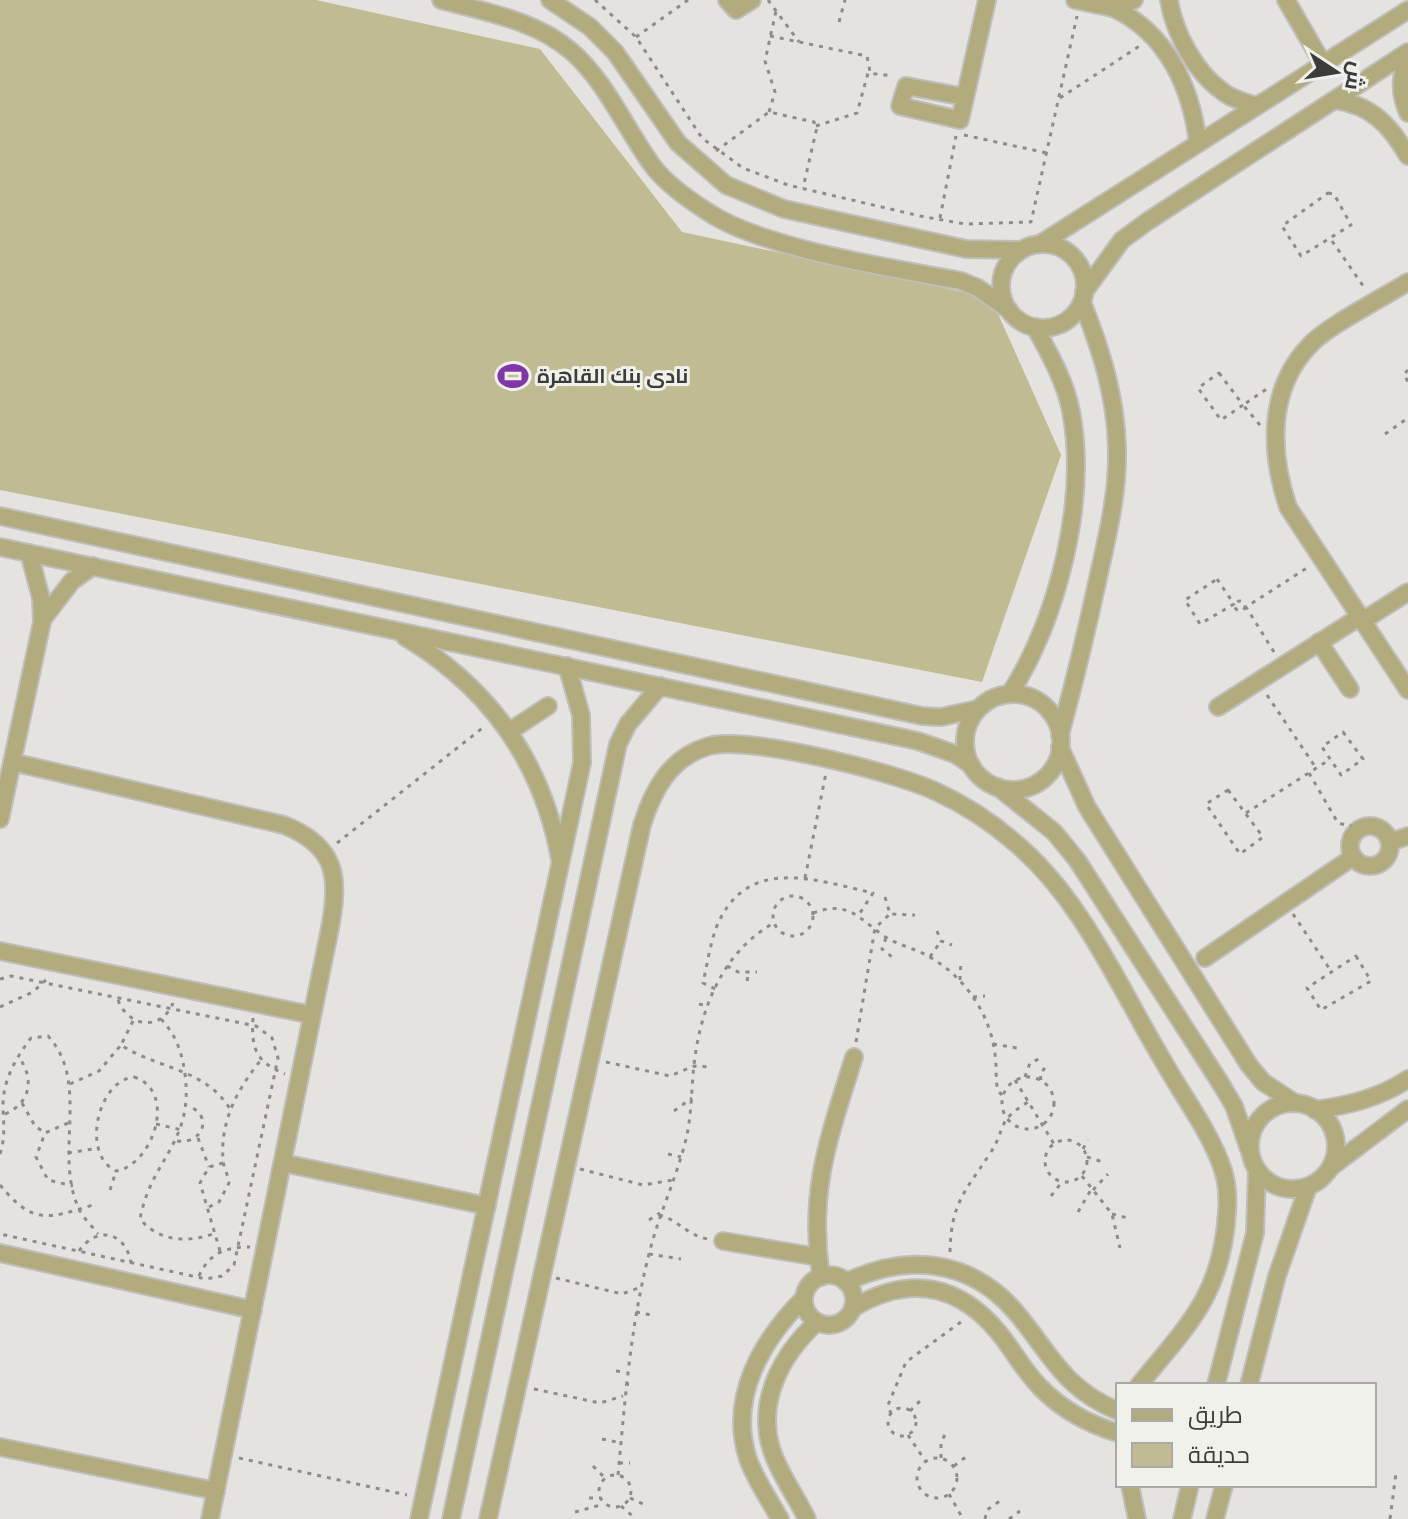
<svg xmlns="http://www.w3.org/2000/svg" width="1408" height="1519" font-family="'PT Sans',Cairo,sans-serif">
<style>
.green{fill:#c0bb93}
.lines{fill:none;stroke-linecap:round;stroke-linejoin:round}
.minor-casing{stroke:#bfbebb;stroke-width:20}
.path{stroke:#8d8c89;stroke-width:3;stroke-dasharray:4 6;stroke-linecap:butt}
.minor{stroke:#b1ab7d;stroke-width:16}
.labels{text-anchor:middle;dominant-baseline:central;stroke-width:6;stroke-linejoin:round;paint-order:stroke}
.poi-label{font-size:20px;font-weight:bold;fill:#3c3c3a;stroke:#f1f1ec;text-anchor:start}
</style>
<rect width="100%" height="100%" fill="#e4e3df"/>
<polygon class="green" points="0,0 316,0 540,49 682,232 991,298 1061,455 982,682 0,490"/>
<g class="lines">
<g class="minor-casing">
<g id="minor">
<path d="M 441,0 C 485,12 535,20 571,51 C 605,80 626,129 652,165 C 666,184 689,200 708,212 C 763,249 893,268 961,281 L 978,288 L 1009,310"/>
<polyline points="550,0 590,27 615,52 678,143 726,185 784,209 966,249 1020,250"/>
<polyline points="727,0 736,10 752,0"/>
<polyline points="1075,0 1113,8 1134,0"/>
<path d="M 1169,0 C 1174,32 1195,72 1222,91 C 1231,99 1245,102 1256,106"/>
<polyline points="1286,0 1323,64"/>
<path d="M 1113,8 C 1167,33 1191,87 1198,143"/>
<path d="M 1408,56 C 1400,77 1399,92 1408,113"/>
<polyline points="965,97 906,86 900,106 960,120 987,0"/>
<path d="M 1335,100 C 1371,105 1390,125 1408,156"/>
<polyline points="1040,244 1408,10"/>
<circle cx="1043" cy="286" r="42"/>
<path d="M 1408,282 C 1384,297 1326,327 1310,345 C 1267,389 1270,453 1288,507 L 1408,690"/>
<polyline points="1084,292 1122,240 1148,221 1408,52"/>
<polyline points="0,516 922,716 941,717 978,709"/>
<polyline points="0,547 918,741 955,754 971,765"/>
<polyline points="42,620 72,581 93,566"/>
<polyline points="1364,620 1408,592"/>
<path d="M 405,637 C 490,688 542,761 560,859"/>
<polyline points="1319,642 1350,689"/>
<path d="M 1010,694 C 1058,617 1088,501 1071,411 C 1065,381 1049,353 1035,327"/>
<circle cx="1013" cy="742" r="48"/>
<polyline points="1218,707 1361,616"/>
<polyline points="510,731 548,706"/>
<path d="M 1060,735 C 1075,680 1088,625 1100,569 C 1109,529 1118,490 1117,449 C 1116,397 1101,349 1082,302"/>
<polyline points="1060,747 1087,807 1249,1065 1263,1082 1295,1103"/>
<path d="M 12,762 L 284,825 C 336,846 340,876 330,928 L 210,1519"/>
<polyline points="998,787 1054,832 1077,860 1221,1084 1234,1106 1250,1152"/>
<polyline points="0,819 42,622 41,598 29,553"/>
<circle cx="1370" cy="846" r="20"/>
<polyline points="1390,842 1408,836"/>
<polyline points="0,951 312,1015"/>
<polyline points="1205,958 1353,857"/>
<circle cx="1293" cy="1146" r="43"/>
<path d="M 1315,1110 C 1350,1105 1379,1098 1408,1079"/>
<polyline points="283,1163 487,1206"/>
<polyline points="1331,1167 1408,1109"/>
<polyline points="723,1241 818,1257"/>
<polyline points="0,1253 253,1310"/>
<circle cx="829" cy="1300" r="25"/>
<path d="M 821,1277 C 808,1190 829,1138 854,1057"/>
<path d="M 846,1282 C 906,1254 968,1258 1014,1310 C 1050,1352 1062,1388 1118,1411"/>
<path d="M 853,1308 C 908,1275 958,1283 999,1333 C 1013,1350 1024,1371 1040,1387 C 1061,1409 1088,1424 1118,1433"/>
<polyline points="1216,1385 1255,1233 1257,1170"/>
<polyline points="1249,1385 1277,1276 1308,1187"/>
<polyline points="0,1447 216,1491"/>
<polyline points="1130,1485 1137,1519"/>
<polyline points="419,1519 582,763 581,715 567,666"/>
<polyline points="451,1519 618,744 628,724 660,686"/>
<path d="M 488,1519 L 642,825 C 653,790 670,757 709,746 C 748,735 898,773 937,792 C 965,805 990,821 1013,841 C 1081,897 1118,985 1162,1059 C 1182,1095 1210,1131 1223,1170 C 1227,1183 1228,1199 1227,1212 C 1222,1295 1188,1325 1139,1385"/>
<path d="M 780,1519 C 769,1499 756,1481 748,1459 C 728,1397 762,1340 804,1298"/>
<path d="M 807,1519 C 796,1496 780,1475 772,1451 C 756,1402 781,1355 817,1322"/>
<polyline points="1182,1519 1190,1485"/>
<polyline points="1215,1519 1224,1485"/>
</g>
</g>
<g class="path">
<polyline points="595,0 636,37 702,138 743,168 788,185 920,216 965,224 1031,222 1077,16"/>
<polyline points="768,0 799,42"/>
<polyline points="839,22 845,0"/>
<polyline points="770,36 867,56 870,72"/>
<polyline points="636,37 688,0"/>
<polyline points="1060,98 1141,45"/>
<polyline points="769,112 775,92 765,61 776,11"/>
<polyline points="816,126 857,113 868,73 893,76"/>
<polyline points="964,135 1047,153"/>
<polyline points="716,151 769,112 814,122 817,127 803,188"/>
<polygon points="1328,193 1334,194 1351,225 1301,256 1282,226"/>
<polyline points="940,218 956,136"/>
<polyline points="1332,241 1366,290"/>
<polyline points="1408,370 1404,374 1408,382"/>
<polygon points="1219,373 1243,405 1221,420 1198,388"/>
<polyline points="1260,425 1243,405 1268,388"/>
<polyline points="1385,434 1408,418"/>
<polygon points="1217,579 1234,604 1200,624 1185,600"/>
<circle cx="1240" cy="606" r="5"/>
<polyline points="1274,652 1246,607 1310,566"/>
<polyline points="1267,695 1316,768"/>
<polygon points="1343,732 1363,759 1341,775 1322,747"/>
<polyline points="1309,773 1338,823 1359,828"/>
<polygon points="1228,790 1263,837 1240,854 1206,804"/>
<polyline points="1246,813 1329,760"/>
<polyline points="337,843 485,726"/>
<polyline points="805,878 826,773"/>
<circle cx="793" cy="916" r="20"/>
<polyline points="885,897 890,914 915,915"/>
<path d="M 813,913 C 849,900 858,918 884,936 C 897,945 914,948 928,956 C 964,976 990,1013 995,1054 C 997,1066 995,1079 998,1091 L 1003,1096"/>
<polyline points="1293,914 1331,971"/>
<polyline points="937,931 941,941 952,945"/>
<polyline points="886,938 882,949 892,957"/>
<polygon points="1356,956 1371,981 1321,1010 1307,988"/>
<polyline points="930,957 941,941"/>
<polyline points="727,966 738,972 757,972"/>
<polyline points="0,979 11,976 256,1026 272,1038 278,1058 234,1265 222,1276 206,1279 0,1234"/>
<polyline points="960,980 961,960"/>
<polyline points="747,981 749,972"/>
<path d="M 715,989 L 703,983 C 707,965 710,945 716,928 C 746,854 815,880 873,893 L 860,913"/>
<polyline points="973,997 985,996"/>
<path d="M 118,1000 C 128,1027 161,1032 173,1003"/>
<polyline points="699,1004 708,1006"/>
<polyline points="0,1007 33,992 50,976"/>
<path d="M 253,1018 C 251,1049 256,1062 285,1074"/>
<path d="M 161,1019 C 176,1035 182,1052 185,1074 C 194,1143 151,1159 140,1219 C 159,1242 189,1243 216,1233"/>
<path d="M 133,1021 L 121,1045 C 158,1069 206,1069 230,1109"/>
<polyline points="856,1042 875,928 890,914"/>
<polyline points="993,1044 1017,1048"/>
<polyline points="606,1062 670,1076 694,1066 710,1067"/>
<path d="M 134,1077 C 178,1091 153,1165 116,1171 C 81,1155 97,1081 134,1077 Z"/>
<polyline points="1025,1077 1030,1063 1043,1057"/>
<circle cx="1028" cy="1103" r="26"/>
<polyline points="1015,1080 1054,1144"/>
<polyline points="1041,1080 1040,1074 1048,1064"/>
<polyline points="70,1084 99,1071 121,1045"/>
<polyline points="22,1103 35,1126 45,1133"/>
<polyline points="674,1111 692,1098"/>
<path d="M 5,1114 C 31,1103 35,1078 18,1056"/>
<polyline points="68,1123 45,1133 36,1157 48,1180 73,1186"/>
<polyline points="156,1124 182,1130"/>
<polyline points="198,1138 209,1167"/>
<circle cx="1066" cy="1161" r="21"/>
<path d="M 177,1141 C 203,1145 214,1115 188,1106"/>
<polyline points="1083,1149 1088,1140"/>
<polyline points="68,1153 99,1148"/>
<path d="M 0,1154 C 5,1138 4,1126 3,1109 C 2,1082 15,1059 31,1038 L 48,1036 C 91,1083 53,1154 79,1209 C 83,1218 92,1226 98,1234"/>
<polyline points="668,1154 681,1157"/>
<polyline points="1087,1157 1103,1162"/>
<polyline points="580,1169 643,1185 673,1180"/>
<polyline points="1082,1176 1112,1214 1120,1248"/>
<path d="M 0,1185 C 33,1225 47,1219 93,1205"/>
<polyline points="110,1190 116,1171"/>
<polyline points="1093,1190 1108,1174"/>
<polyline points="1051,1196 1062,1182"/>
<path d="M 209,1207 L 219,1202 L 229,1183 C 228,1174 223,1167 223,1159 C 220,1121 238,1088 261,1060"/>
<polyline points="1078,1212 1092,1188"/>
<polyline points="1112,1214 1128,1218"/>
<path d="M 659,1215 C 679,1220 686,1235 708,1239"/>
<polyline points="649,1220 660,1213"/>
<path d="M 79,1251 C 97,1225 126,1232 131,1263"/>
<polyline points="220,1251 200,1183 209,1167 223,1163"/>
<path d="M 950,1252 C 951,1204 964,1193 989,1155 C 1008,1127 994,1123 1028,1102"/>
<polyline points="649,1254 681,1259"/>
<path d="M 199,1276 C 209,1253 226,1247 250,1247"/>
<polyline points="556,1278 622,1294 641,1287"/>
<polyline points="636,1312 651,1315"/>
<polyline points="616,1371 626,1372"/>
<polyline points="625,1384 634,1385"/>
<polyline points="534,1389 600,1403 623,1396"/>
<circle cx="902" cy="1422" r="14"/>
<polyline points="910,1411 923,1398"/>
<polyline points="891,1414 888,1405 906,1362 965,1319"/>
<polyline points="908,1435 926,1462"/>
<polyline points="602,1439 621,1443"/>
<polyline points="239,1458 407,1495"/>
<polyline points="941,1458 941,1442 946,1433"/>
<circle cx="937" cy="1478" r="20"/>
<polyline points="619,1463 630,1463"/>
<polyline points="593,1466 605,1478"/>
<polyline points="954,1466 967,1456"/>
<circle cx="615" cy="1491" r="16"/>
<path d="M 618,1475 C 625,1401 630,1330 648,1258 C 657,1219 675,1182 685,1143 C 692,1117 691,1091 694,1065 C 700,1009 723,951 774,923"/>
<polyline points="949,1494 963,1519"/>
<polyline points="589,1498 600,1498"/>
<polyline points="630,1498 645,1505"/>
<polyline points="621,1506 636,1519"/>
<polyline points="575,1512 604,1504"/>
<polyline points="985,1519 987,1510 1004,1498"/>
<polyline points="1009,1519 1020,1511"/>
<polyline points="1390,1519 1396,1473"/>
</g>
<use href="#minor" class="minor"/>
</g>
<defs>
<g id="stadium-bare" transform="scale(2.4)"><path d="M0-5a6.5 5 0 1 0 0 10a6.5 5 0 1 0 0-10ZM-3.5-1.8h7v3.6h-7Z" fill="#8136a7" stroke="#f1f1ec" stroke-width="2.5" paint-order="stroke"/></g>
</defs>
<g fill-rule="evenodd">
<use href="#stadium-bare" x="513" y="376"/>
</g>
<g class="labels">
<g class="poi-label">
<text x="537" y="376">نادى بنك القاهرة</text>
</g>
</g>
<rect x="1116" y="1383" width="260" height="104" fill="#f1f1ec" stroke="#a9a9a5" stroke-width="2"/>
<rect x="1132" y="1409" width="40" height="12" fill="#b1ab7d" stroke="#a9a9a5" stroke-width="2"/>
<text x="1188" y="1423" font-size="24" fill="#3c3c3a">طريق</text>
<rect x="1132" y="1443" width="40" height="24" fill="#c0bb93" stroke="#a9a9a5" stroke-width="2"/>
<text x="1188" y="1463" font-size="24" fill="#3c3c3a">حديقة</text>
<g transform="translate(1336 72) rotate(102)" stroke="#f1f1ec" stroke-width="6" paint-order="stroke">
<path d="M0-6L14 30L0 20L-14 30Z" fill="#3c3c3a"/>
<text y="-12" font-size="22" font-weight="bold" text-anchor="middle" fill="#3c3c3a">ش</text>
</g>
</svg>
